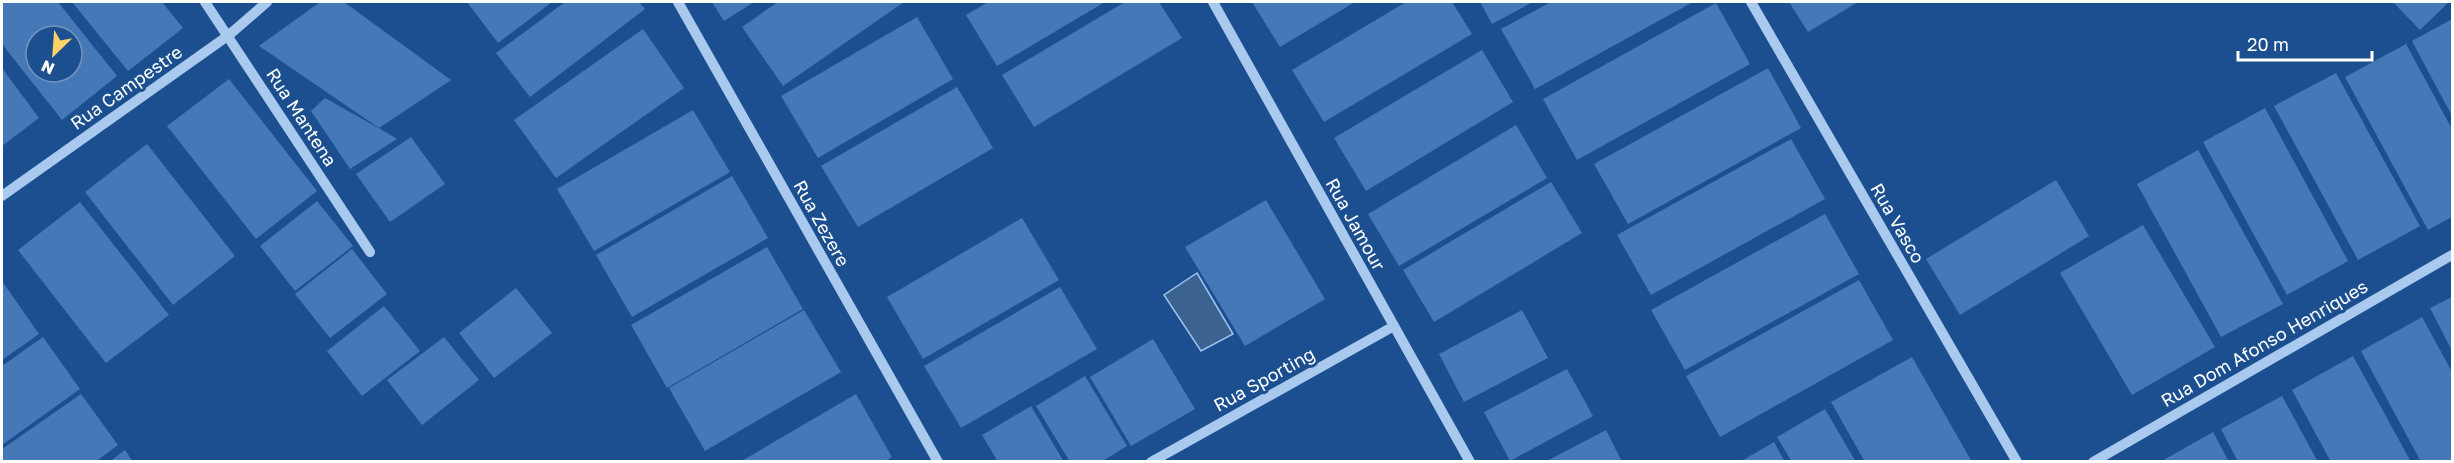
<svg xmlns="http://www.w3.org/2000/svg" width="2454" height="463" font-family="'Golos Text',sans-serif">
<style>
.water{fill:#3c6290;stroke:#9cc4f0;stroke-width:1.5}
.building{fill:#4478b7;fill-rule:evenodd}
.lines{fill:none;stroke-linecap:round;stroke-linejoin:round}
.minor{stroke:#a9c9ee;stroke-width:10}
.labels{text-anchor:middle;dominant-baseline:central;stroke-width:6;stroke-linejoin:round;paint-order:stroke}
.street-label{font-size:18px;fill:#fff;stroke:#1b4f8f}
</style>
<rect width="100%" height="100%" fill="#1b4f8f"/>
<polygon class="water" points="1197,273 1233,334 1201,351 1164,295"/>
<g class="building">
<path d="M 2,2 L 58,2 L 117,76 L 62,120 L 2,44 ZM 36,36 L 72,36 L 72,72 L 36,72 Z"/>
<polygon points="72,2 162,2 183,28 128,71"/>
<polygon points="320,2 344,2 451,80 379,128 259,46"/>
<polygon points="467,2 552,2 498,43"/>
<polygon points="565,2 639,2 645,9 530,97 496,53"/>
<polygon points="712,2 754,2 724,21"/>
<polygon points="778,2 904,2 783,86 742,27"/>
<polygon points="988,2 1105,2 997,66 966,15"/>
<polygon points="1125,2 1159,2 1182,38 1034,127 1002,75"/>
<polygon points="1252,2 1355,2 1280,47"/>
<polygon points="1406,2 1452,2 1472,34 1324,122 1292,70"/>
<polygon points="1480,2 1533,2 1492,24"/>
<polygon points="1551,2 1693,2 1535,89 1501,29"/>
<polygon points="1789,2 1858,2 1808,32"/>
<polygon points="2393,2 2449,2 2420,30"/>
<polygon points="1716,3 1750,64 1577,160 1543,99"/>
<polygon points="917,17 953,79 818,158 781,96"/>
<polygon points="2452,19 2452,116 2412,41"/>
<polygon points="643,29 684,88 556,178 514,120"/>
<polygon points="2406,44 2452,129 2452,217 2428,230 2345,77"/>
<polygon points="1482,50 1513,102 1366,191 1334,138"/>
<polygon points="2,68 39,118 2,146"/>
<polygon points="1768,68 1801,128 1628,224 1594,164"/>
<polygon points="2336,73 2420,226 2358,260 2274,106"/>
<polygon points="229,79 317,191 256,239 167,126"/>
<polygon points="957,87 993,148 858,227 821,166"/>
<polygon points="325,98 382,130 397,139 350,169 311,111"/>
<polygon points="2265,108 2348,261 2287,295 2203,142"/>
<polygon points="693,110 730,172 594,251 557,189"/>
<polygon points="1516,125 1547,178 1399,266 1368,214"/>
<polygon points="411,137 445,184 390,222 356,174"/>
<polygon points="1791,139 1825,199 1651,295 1617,235"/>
<polygon points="147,144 235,256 173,305 85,192"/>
<polygon points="2198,150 2283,304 2221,337 2137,184"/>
<polygon points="732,176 768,238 632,317 596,255"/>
<polygon points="2056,180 2089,236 1960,315 1926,259"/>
<polygon points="1551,182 1582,233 1434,322 1403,270"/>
<polygon points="1266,200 1325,299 1245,346 1185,247"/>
<polygon points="317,201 353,246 295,291 260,246"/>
<polygon points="80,202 169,315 106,363 18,250"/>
<polygon points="1825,214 1859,274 1685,370 1651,310"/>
<polygon points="1022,218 1059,280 923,359 887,297"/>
<polygon points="2143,225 2215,347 2132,395 2060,273"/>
<polygon points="767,247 803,309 667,388 631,325"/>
<polygon points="352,249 387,294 330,338 295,294"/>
<polygon points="1859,280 1893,340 1720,437 1686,376"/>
<polygon points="2,281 39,334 2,360"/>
<polygon points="1060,287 1097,349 961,428 924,366"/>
<polygon points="516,288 552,333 494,378 459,333"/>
<polygon points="2452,297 2452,351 2430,308"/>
<polygon points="384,306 420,351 362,396 327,351"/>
<polygon points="804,310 841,372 705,451 669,388"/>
<polygon points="1522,310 1548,358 1464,402 1439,354"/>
<polygon points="2422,317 2452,372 2452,462 2421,462 2361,351"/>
<polygon points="43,337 80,389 2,445 2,366"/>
<polygon points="444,337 479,380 422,425 387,380"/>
<polygon points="1153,339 1195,409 1131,446 1090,377"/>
<polygon points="2353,356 2411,462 2331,462 2292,390"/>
<polygon points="1912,357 1972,462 1865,462 1831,402"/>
<polygon points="1567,369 1593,416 1510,461 1484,412"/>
<polygon points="1085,376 1127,446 1101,462 1070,462 1036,406"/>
<polygon points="81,394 118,445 95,462 2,462 2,449"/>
<polygon points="856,394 892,457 884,462 740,462"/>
<polygon points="2282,396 2318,462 2238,462 2221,429"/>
<polygon points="1031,406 1064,462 998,462 982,435"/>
<polygon points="1825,409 1856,462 1792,462 1777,437"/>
<polygon points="1606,430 1622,462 1545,462"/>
<polygon points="2213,432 2229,462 2160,462"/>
<polygon points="1774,442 1785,462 1740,462"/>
<polygon points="125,450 133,462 109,462"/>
</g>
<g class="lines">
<g class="minor">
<polyline points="205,2 370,252"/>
<polyline points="678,2 938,462"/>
<polyline points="1213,2 1470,462"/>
<polyline points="1751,2 2017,462"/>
<polyline points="2,196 229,35 267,2"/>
<polyline points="1151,462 1394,326"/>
<polyline points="2093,462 2452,255"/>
</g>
</g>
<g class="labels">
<g class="street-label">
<text transform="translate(126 87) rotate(-35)">Rua Campestre</text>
<text transform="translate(302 117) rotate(57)">Rua Mantena</text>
<text transform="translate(822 223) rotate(61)">Rua Zezere</text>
<text transform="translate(1898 223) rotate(60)">Rua Vasco</text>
<text transform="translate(1356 224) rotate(61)">Rua Jamour</text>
<text transform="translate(2264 343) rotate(-30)">Rua Dom Afonso Henriques</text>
<text transform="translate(1264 379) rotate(-29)">Rua Sporting</text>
</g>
</g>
<rect width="2454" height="463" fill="none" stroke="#ffffff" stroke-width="6"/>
<g transform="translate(54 54) rotate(205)"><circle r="28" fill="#1b4f8f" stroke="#7695bc" stroke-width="1.5"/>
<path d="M0-4.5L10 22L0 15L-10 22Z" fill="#ffd166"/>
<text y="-9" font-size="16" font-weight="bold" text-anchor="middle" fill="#ffffff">N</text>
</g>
<path d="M2238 51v9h134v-9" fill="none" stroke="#ffffff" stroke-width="3"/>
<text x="2247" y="51" font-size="18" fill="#ffffff" stroke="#1b4f8f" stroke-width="4.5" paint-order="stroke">20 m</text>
</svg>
